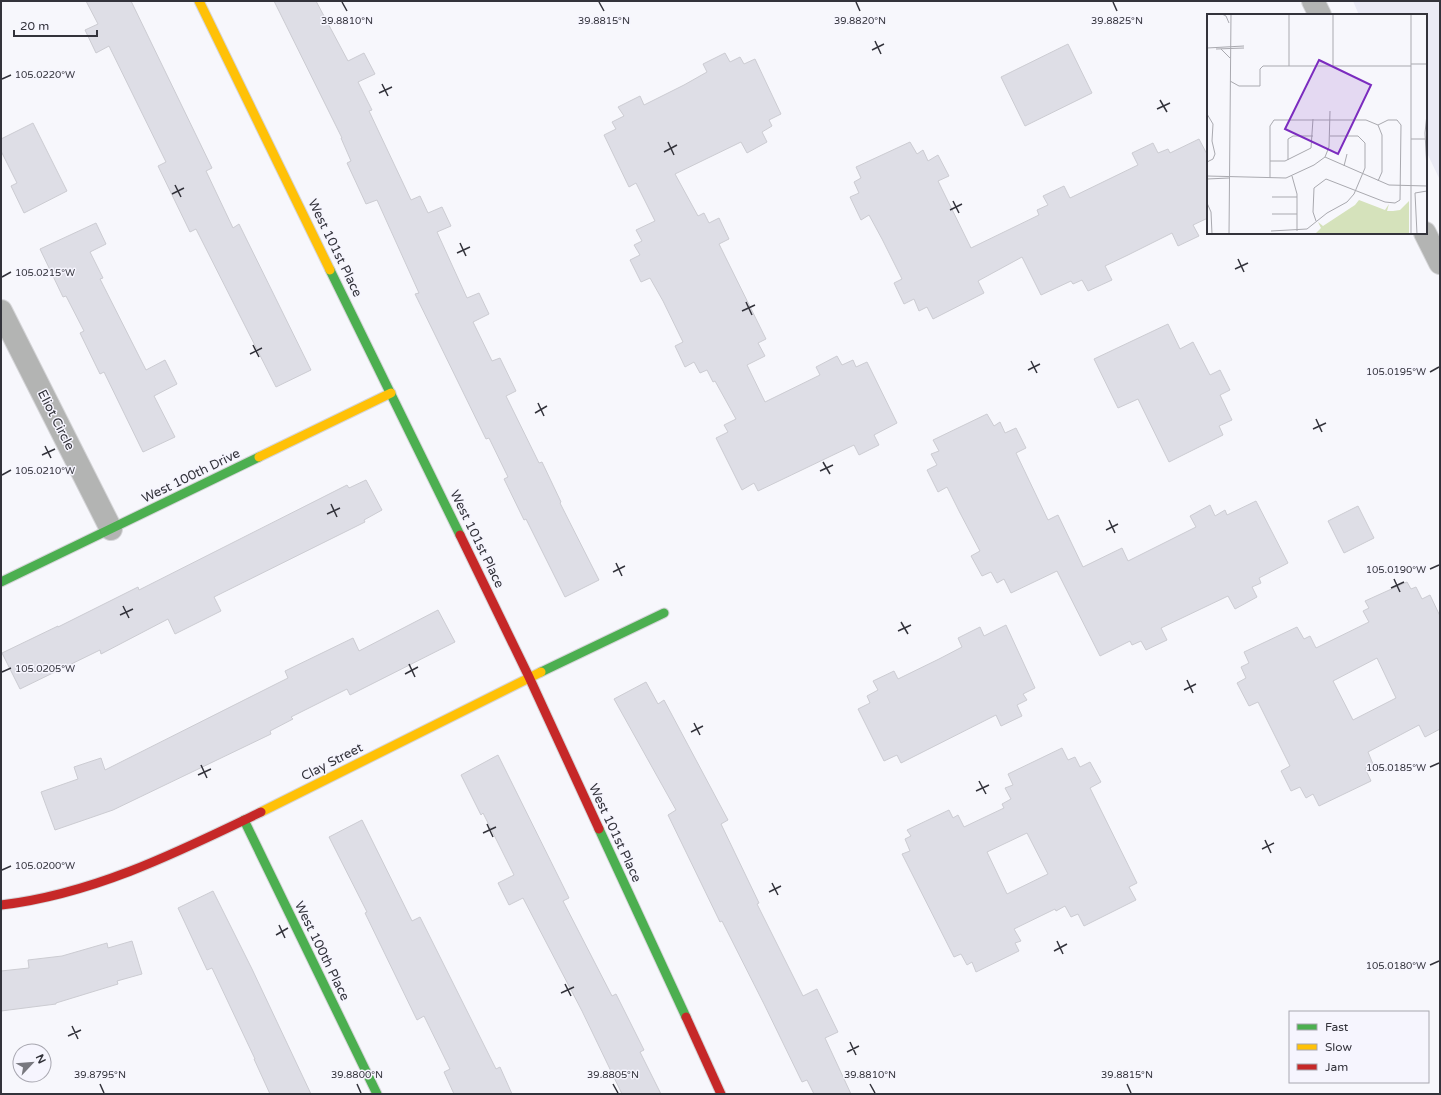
<svg xmlns="http://www.w3.org/2000/svg" width="1441" height="1095" font-family="'Varela Round',sans-serif">
<style>
.built{fill:#eaeaf5}
.building{fill:#dedee6;stroke:#ccccd2;fill-rule:evenodd}
.lines{fill:none;stroke-linecap:round;stroke-linejoin:round}
.street-casing{stroke:#d5d5d8;stroke-width:24}
.fast-casing{stroke:#d5d5d8;stroke-width:11}
.slow-casing{stroke:#d5d5d8;stroke-width:11}
.jam-casing{stroke:#d5d5d8;stroke-width:11}
.street{stroke:#b3b4b3;stroke-width:22}
.fast{stroke:#4caf50;stroke-width:9}
.slow{stroke:#ffc107;stroke-width:9}
.jam{stroke:#c62828;stroke-width:9}
.ticks{fill:none;stroke:#33333b;stroke-width:1.5}
.labels{text-anchor:middle;dominant-baseline:central;stroke-width:3;stroke-linejoin:round;paint-order:stroke}
.street-label{font-size:13px;fill:#33333b;stroke:#f6f5fe}
.inset-road{fill:none;stroke:#a9a9af;stroke-width:1}
.view{fill:#7b2cbf;fill-opacity:0.15;stroke:#7b2cbf;stroke-width:2}
.inset-edge{fill:none;stroke:#33333b;stroke-width:2}
.ticks-label{font-size:10px;text-anchor:middle;fill:#33333b;stroke:#f6f5fe;stroke-width:3;stroke-linejoin:round;paint-order:stroke}
</style>
<rect width="100%" height="100%" fill="#f7f7fc"/>
<polygon class="built" points="1353,1 1440,1 1440,180 1426,151 1426,15 1359,15"/>
<g class="building">
<polygon points="86,1 131,1 212,168 206,171 233,228 239,224 311,370 276,387 196,229 190,232 158,166 166,162 109,46 96,53 85,30 98,24"/>
<polygon points="274,1 316,1 348,61 364,53 375,74 358,82 372,110 369,111 411,200 420,196 428,213 442,207 451,226 437,232 467,298 479,293 489,314 473,322 492,361 500,358 516,391 506,396 539,463 542,462 561,502 560,503 599,580 565,597 526,519 524,520 504,479 508,477 489,438 486,439 415,294 419,293 377,200 366,204 347,163 351,161 341,138 342,138"/>
<polygon points="1068,44 1092,93 1025,126 1001,77"/>
<polygon points="725,53 730,62 740,57 744,64 755,59 781,114 769,120 772,126 762,132 767,142 747,153 741,142 675,174 698,216 704,213 709,223 719,218 729,239 719,244 766,339 758,343 765,356 747,365 765,402 820,375 816,367 837,356 842,365 853,360 856,367 867,362 897,423 874,435 879,445 859,455 854,445 758,491 754,483 742,490 716,438 728,432 724,425 736,419 715,381 713,382 707,370 700,373 694,362 685,367 675,346 683,342 663,301 650,278 641,282 630,260 640,255 634,245 642,241 636,230 655,221 636,183 629,187 604,135 616,129 612,122 624,116 618,107 640,96 644,105 684,85 707,72 703,64"/>
<polygon points="33,123 67,191 24,213 11,186 17,183 1,151 1,139"/>
<polygon points="1199,139 1208,156 1208,218 1193,225 1199,236 1178,246 1172,233 1128,255 1105,266 1112,280 1088,291 1082,280 1073,284 1071,281 1041,295 1022,257 978,281 984,293 933,319 927,307 919,311 914,299 904,304 894,283 902,279 882,239 869,215 861,220 850,197 859,193 854,182 861,178 856,167 910,142 917,154 923,150 928,161 938,155 949,176 938,181 971,248 1039,215 1037,210 1048,205 1043,196 1064,186 1070,198 1138,165 1132,153 1153,143 1158,153 1168,149 1170,153"/>
<polygon points="96,223 106,244 90,252 103,278 100,279 146,370 165,360 177,384 154,396 175,437 143,452 104,372 100,374 80,333 84,331 66,296 63,297 40,249"/>
<polygon points="1168,324 1180,349 1193,342 1210,375 1220,370 1230,390 1220,395 1232,420 1219,426 1223,435 1169,462 1138,399 1118,408 1094,359"/>
<polygon points="987,414 994,426 1000,422 1005,433 1016,428 1026,448 1016,453 1048,520 1058,515 1083,567 1122,548 1128,561 1196,527 1190,516 1210,505 1215,516 1225,510 1227,515 1256,501 1288,563 1259,578 1261,583 1252,587 1257,597 1235,609 1228,596 1161,628 1167,640 1146,650 1141,641 1132,645 1130,641 1100,656 1057,571 1011,593 1004,579 997,583 991,572 982,576 971,556 980,551 959,511 947,487 938,492 927,470 937,465 931,454 939,451 933,440"/>
<polygon points="366,480 382,510 364,520 365,522 214,597 221,611 175,634 168,619 101,654 100,650 20,689 2,653 58,626 58,627 138,587 139,590 347,485 349,488"/>
<polygon points="1358,506 1374,538 1344,553 1328,521"/>
<path d="M 1407,582 L 1411,589 L 1416,587 L 1422,599 L 1430,595 L 1440,616 L 1440,729 L 1425,737 L 1419,725 L 1368,752 L 1373,764 L 1365,768 L 1371,781 L 1319,806 L 1313,794 L 1306,798 L 1300,787 L 1291,791 L 1281,771 L 1290,766 L 1258,702 L 1249,706 L 1237,683 L 1246,678 L 1241,667 L 1249,663 L 1244,652 L 1297,627 L 1304,639 L 1310,636 L 1316,648 L 1369,622 L 1363,611 L 1369,608 L 1365,601 ZM 1377,658 L 1396,698 L 1353,720 L 1333,681 Z"/>
<polygon points="438,610 455,642 350,695 347,689 291,717 293,719 270,731 271,734 113,810 55,830 41,792 78,779 74,767 101,758 105,770 288,678 285,671 353,638 359,651"/>
<polygon points="1006,625 1035,688 1023,694 1027,700 1017,705 1022,716 1001,726 996,715 901,763 897,755 884,761 858,709 870,703 867,696 878,690 873,681 894,671 898,679 939,659 962,647 958,638 980,627 984,636"/>
<polygon points="646,682 658,704 664,700 728,820 721,824 759,903 757,904 803,996 817,989 838,1032 825,1038 851,1094 814,1094 807,1080 802,1082 764,1004 722,921 720,922 668,815 676,810 614,699"/>
<path d="M 1062,748 L 1068,760 L 1075,757 L 1080,767 L 1090,762 L 1101,782 L 1090,788 L 1137,883 L 1129,887 L 1136,900 L 1084,926 L 1078,914 L 1071,917 L 1065,906 L 1056,911 L 1055,909 L 1014,929 L 1021,941 L 1015,943 L 1019,951 L 976,972 L 972,962 L 967,965 L 961,954 L 954,957 L 902,854 L 910,851 L 905,839 L 911,836 L 907,830 L 949,810 L 953,818 L 958,815 L 964,827 L 1004,808 L 1002,804 L 1011,799 L 1005,788 L 1013,785 L 1008,774 ZM 1027,833 L 1048,874 L 1007,894 L 987,852 Z"/>
<polygon points="498,755 569,898 563,901 612,996 616,994 644,1050 640,1052 661,1094 622,1094 582,1011 523,898 509,905 498,883 514,875 483,813 481,815 461,775"/>
<polygon points="362,820 412,921 420,917 496,1069 500,1067 512,1094 454,1094 444,1072 450,1069 424,1016 417,1020 365,913 367,912 329,837"/>
<polygon points="213,891 252,969 311,1094 270,1094 254,1059 255,1059 212,968 207,970 178,908"/>
<polygon points="132,941 142,974 117,981 118,984 56,1003 56,1004 1,1011 1,971 29,968 28,960 62,956 107,943 108,948"/>
</g>
<g class="lines">
<g class="street-casing">
<g id="street">
<polyline points="1313,1 1320,15"/>
<polyline points="1425,233 1440,263"/>
<polyline points="1,311 111,529"/>
</g>
</g>
<g class="fast-casing">
<g id="fast">
<polyline points="330,270 460,535"/>
<polyline points="1,582 259,457"/>
<polyline points="541,672 664,613"/>
<polyline points="244,820 377,1094"/>
<polyline points="599,829 686,1017"/>
</g>
</g>
<g class="slow-casing">
<g id="slow">
<polyline points="199,1 330,270"/>
<polyline points="259,457 391,393"/>
<polyline points="261,812 541,672"/>
</g>
</g>
<g class="jam-casing">
<g id="jam">
<polyline points="460,535 529,677 599,829"/>
<path d="M 1,905 C 94,894 178,852 261,812"/>
<polyline points="686,1017 721,1094"/>
</g>
</g>
<use href="#street" class="street"/>
<use href="#fast" class="fast"/>
<use href="#slow" class="slow"/>
<use href="#jam" class="jam"/>
</g>
<path class="ticks" d="M 342,2 L 347,11M 599,2 L 604,11M 856,2 L 860,11M 1113,2 L 1117,11M 875,41 L 881,54M 872,50 L 884,44M 2,79 L 11,75M 382,84 L 388,96M 379,93 L 392,87M 1160,100 L 1167,112M 1157,109 L 1170,103M 668,142 L 674,155M 664,152 L 677,145M 175,185 L 181,197M 172,194 L 184,188M 953,201 L 959,213M 950,210 L 962,204M 460,243 L 466,256M 457,253 L 470,247M 1238,259 L 1244,272M 1235,269 L 1248,263M 2,277 L 11,272M 746,302 L 752,315M 742,311 L 755,305M 253,345 L 259,357M 250,354 L 262,348M 1031,361 L 1037,373M 1028,370 L 1040,364M 1430,372 L 1439,367M 538,403 L 544,416M 535,413 L 547,406M 1316,419 L 1322,432M 1313,429 L 1326,423M 45,446 L 51,458M 42,455 L 55,449M 823,462 L 830,474M 820,471 L 833,465M 2,475 L 11,470M 331,504 L 337,517M 327,514 L 340,508M 1109,520 L 1115,533M 1106,530 L 1118,524M 616,563 L 622,576M 1430,569 L 1439,565M 613,572 L 625,566M 1394,579 L 1400,592M 1391,588 L 1404,582M 123,606 L 129,618M 120,615 L 133,609M 901,622 L 908,634M 898,631 L 911,625M 409,664 L 415,677M 2,672 L 11,668M 405,674 L 418,667M 1187,680 L 1193,693M 1184,690 L 1196,684M 694,723 L 700,735M 691,732 L 703,726M 201,765 L 207,778M 1430,767 L 1439,763M 198,775 L 211,769M 979,781 L 986,794M 976,791 L 989,785M 487,824 L 493,837M 483,833 L 496,827M 1265,840 L 1271,853M 1262,849 L 1274,843M 2,870 L 11,866M 772,883 L 778,895M 769,892 L 781,886M 279,925 L 285,938M 276,935 L 288,928M 1057,941 L 1063,954M 1054,951 L 1067,944M 1430,965 L 1439,961M 565,984 L 571,996M 561,993 L 574,987M 72,1026 L 78,1039M 68,1036 L 81,1030M 850,1042 L 856,1055M 847,1052 L 859,1046M 100,1084 L 104,1093M 357,1084 L 361,1093M 613,1084 L 618,1093M 870,1084 L 875,1093M 1127,1084 L 1131,1093"/>
<g class="labels">
<g class="street-label">
<text transform="translate(335 248) rotate(64)">West 101st Place</text>
<text transform="translate(56 420) rotate(63)">Eliot Circle</text>
<text transform="translate(191 476) rotate(-26)">West 100th Drive</text>
<text transform="translate(477 539) rotate(64)">West 101st Place</text>
<text transform="translate(332 762) rotate(-27)">Clay Street</text>
<text transform="translate(615 833) rotate(65)">West 101st Place</text>
<text transform="translate(322 951) rotate(64)">West 100th Place</text>
</g>
</g>
<g transform="translate(1207 14)">
<rect width="220" height="220" fill="#f7f7fc"/>
<path d="M 152,186 L 178,196 L 182,190 L 180,197 L 186,197 L 193,196 L 202,187 L 202,220 L 108,220 L 114,214 L 111,208 L 116,212 L 148,191 Z" fill="#d5e2bb"/>
<path class="inset-road" d="M 15,0 L 19,2 L 22,9M 82,0 L 82,52M 126,0 L 126,52M 0,34 L 37,32M 9,35 L 37,34M 14,35 L 23,44M 204,50 L 220,50M 23,67 L 32,72 L 53,72 L 53,55 L 56,52 L 204,52M 0,100 L 6,110 L 5,127 L 8,140 L 6,145 L 0,148M 220,100 L 218,119 L 220,155M 204,125 L 218,125M 118,143 L 182,171 L 220,172M 81,146 L 81,125 L 86,122 L 106,122M 63,147 L 78,147 L 104,134 L 106,105M 137,152 L 140,140M 0,162 L 79,164 L 107,151 L 118,143 L 122,133 L 123,97M 85,162 L 90,180 L 90,217M 63,164 L 63,112 L 67,106 L 159,106 L 171,111 L 175,121 L 175,158 L 171,167M 0,165 L 22,164M 65,183 L 90,183M 0,189 L 4,198 L 5,220M 65,200 L 90,200M 109,207 L 106,198 L 107,174 L 119,165 L 178,188 L 188,189 L 193,186 L 194,111 L 190,106 L 181,106 L 171,111M 64,217 L 100,215 L 120,199 L 140,188 L 147,180 L 158,154 L 158,129 L 151,122 L 123,122M 22,220 L 24,0M 204,220 L 204,0M 210,220 L 208,179 L 220,177"/>
<path class="view" d="M 112,46 L 164,71 L 131,140 L 78,115 Z"/>
<rect width="220" height="220" class="inset-edge"/>
</g>
<g class="ticks-label">
<text x="347" y="24">39.8810°N</text>
<text x="604" y="24">39.8815°N</text>
<text x="860" y="24">39.8820°N</text>
<text x="1117" y="24">39.8825°N</text>
<text x="45" y="78">105.0220°W</text>
<text x="45" y="276">105.0215°W</text>
<text x="1396" y="375">105.0195°W</text>
<text x="45" y="474">105.0210°W</text>
<text x="1396" y="573">105.0190°W</text>
<text x="45" y="672">105.0205°W</text>
<text x="1396" y="771">105.0185°W</text>
<text x="45" y="869">105.0200°W</text>
<text x="1396" y="969">105.0180°W</text>
<text x="100" y="1078">39.8795°N</text>
<text x="357" y="1078">39.8800°N</text>
<text x="613" y="1078">39.8805°N</text>
<text x="870" y="1078">39.8810°N</text>
<text x="1127" y="1078">39.8815°N</text>
</g>
<rect width="1441" height="1095" fill="none" stroke="#33333b" stroke-width="4"/>
<rect x="1289" y="1011" width="140" height="72" fill="#f6f5fe" stroke="#a8a7b0"/>
<rect x="1297" y="1024" width="20" height="6" fill="#4caf50" stroke="#a8a7b0"/>
<text x="1325" y="1031" font-size="12" fill="#33333b">Fast</text>
<rect x="1297" y="1044" width="20" height="6" fill="#ffc107" stroke="#a8a7b0"/>
<text x="1325" y="1051" font-size="12" fill="#33333b">Slow</text>
<rect x="1297" y="1064" width="20" height="6" fill="#c62828" stroke="#a8a7b0"/>
<text x="1325" y="1071" font-size="12" fill="#33333b">Jam</text>
<g transform="translate(32 1063) rotate(64)"><circle r="19" fill="#f6f5fe" stroke="#a8a7b0"/>
<path d="M0-3L7 15L0 10L-7 15Z" fill="#78787f"/>
<text y="-6" font-size="11" font-weight="bold" text-anchor="middle" fill="#33333b">N</text>
</g>
<path d="M14 30v6h83v-6" fill="none" stroke="#33333b" stroke-width="2"/>
<text x="20" y="30" font-size="12" fill="#33333b" stroke="#f6f5fe" stroke-width="3" paint-order="stroke">20 m</text>
</svg>
